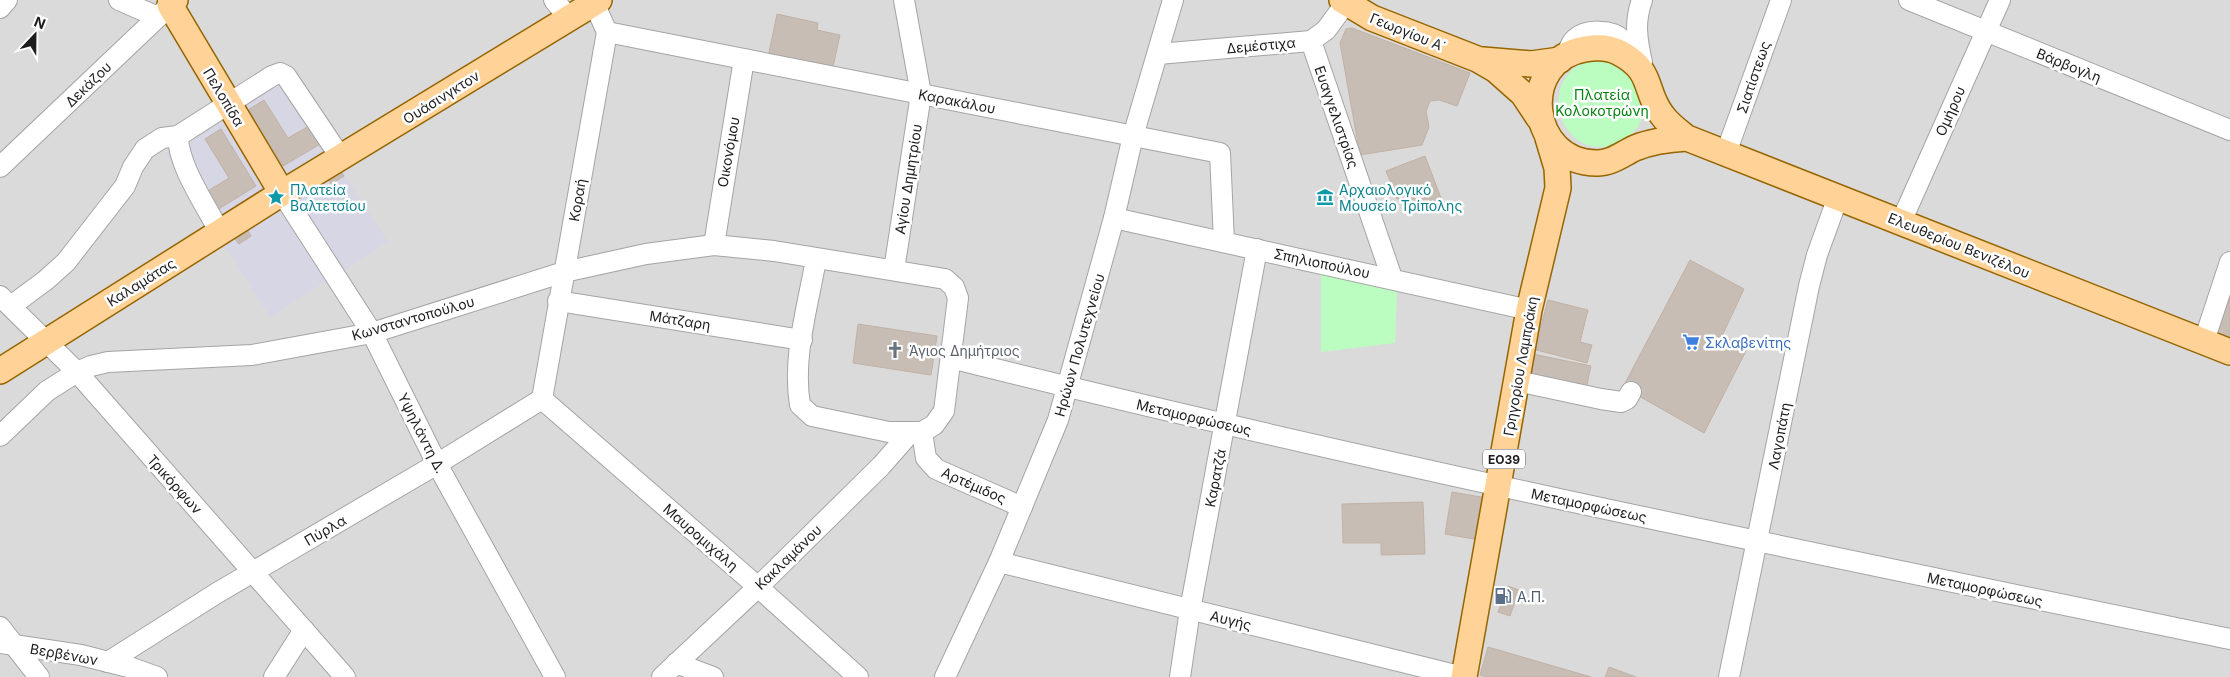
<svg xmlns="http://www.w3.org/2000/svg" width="2230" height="677" font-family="Inter,sans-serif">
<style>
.residential{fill:#dbdada}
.park{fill:#bbfdc1}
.plaza{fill:#d6d6e5}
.building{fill:#c7bdb5;stroke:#c2b1a4}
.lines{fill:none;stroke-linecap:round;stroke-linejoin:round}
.minor-casing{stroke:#a4a4a4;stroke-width:22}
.major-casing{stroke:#966500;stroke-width:28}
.minor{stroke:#fff;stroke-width:20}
.major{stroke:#ffd397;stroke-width:25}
.labels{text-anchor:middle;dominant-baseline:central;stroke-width:5;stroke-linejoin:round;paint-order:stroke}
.shield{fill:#fff;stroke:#616161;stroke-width:1}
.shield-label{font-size:12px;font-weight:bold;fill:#1d1d1d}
.street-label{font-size:14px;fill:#1d1d1d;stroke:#fff}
.park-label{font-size:14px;fill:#04820f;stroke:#fff}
.culture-label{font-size:14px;fill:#0d838f;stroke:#fff;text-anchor:start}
.shop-label{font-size:14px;fill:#366cbe;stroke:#fff;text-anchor:start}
.worship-label{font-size:14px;fill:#5b616d;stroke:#fff;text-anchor:start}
.service-label{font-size:14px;fill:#4e5e75;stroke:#fff;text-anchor:start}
</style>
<rect width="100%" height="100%" fill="#efebe2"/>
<rect class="residential" x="0" y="0" width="2230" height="677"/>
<g class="park">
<path d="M 1604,58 L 1633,72 L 1645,110 C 1640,126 1632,138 1616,144 C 1557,166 1529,64 1604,58 Z"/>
<polygon points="1321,274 1397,290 1395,343 1321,352"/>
</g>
<polygon class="plaza" points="282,77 388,242 270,317 165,152"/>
<g class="building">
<polygon points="777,14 818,23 817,30 840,35 831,76 767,62"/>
<polygon points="1352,28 1470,73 1457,106 1439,100 1430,101 1426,111 1429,127 1422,145 1360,155 1340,43 1346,29"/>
<polygon points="264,100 288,138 311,125 322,143 283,166 248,110"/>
<polygon points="221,129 256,186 217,210 206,192 229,178 205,139"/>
<polygon points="1425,156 1441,198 1408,211 1403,197 1397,199 1386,171"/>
<polygon points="337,165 344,176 331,184 324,172"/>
<polygon points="244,224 251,236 239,244 231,233"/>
<polygon points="1690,260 1744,289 1722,336 1747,349 1704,433 1623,387"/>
<polygon points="2230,285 2230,344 2211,337"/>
<polygon points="1548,300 1588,310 1580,342 1592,345 1587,363 1529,348 1535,324 1541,326"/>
<polygon points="858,324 937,336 931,375 853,363"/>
<polygon points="1528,353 1591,366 1586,389 1523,376"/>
<polygon points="1452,492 1487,498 1480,540 1445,534"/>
<polygon points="1423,502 1425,554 1381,555 1381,543 1343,543 1342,504"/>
<polygon points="1508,586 1519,590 1510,616 1498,612"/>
<polygon points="1488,647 1591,677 1486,677 1480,675"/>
<polygon points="1609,667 1636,677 1605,677"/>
</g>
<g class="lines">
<g class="minor-casing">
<g id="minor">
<polyline points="119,0 158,17"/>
<polyline points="554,0 569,18"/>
<path d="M 1642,0 C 1634,22 1637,40 1642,62"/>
<polyline points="1909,0 2230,130"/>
<polyline points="0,8 7,0"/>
<polyline points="607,32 1220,153 1224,242"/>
<polyline points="1311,41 1392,278"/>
<polyline points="1158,54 1311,41 1326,30 1348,0"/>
<path d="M 1566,56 C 1569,50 1570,43 1575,39 C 1586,29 1612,29 1623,40 C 1628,46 1630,54 1633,61"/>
<polyline points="1726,153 1781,0"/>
<polyline points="0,167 158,17 170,5 168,0"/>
<polyline points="282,193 372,333 437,464 555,677"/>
<polyline points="1114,218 1529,310"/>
<polyline points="1901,222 2000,0"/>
<path d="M 220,233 C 206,205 178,166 178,136 L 272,76 L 280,73 L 286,76 L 341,158"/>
<polyline points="714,245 744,59"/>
<polyline points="894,270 921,94 904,0"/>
<polyline points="0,296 77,372 345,677"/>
<polyline points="558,301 802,340"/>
<polyline points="11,306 46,280 66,262 125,186 133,167 145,149 162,138 178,136"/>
<polyline points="2204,341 2230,262"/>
<path d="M 951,358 C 1374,464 1802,551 2230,639"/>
<polyline points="1517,381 1601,399 1621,402 1627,399 1631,392"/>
<polyline points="542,399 758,587 858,677"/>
<polyline points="542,399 607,32 594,3"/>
<polyline points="922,432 926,458 936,469 1022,507"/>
<path d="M 0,436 L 47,391 L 77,372 L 91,366 L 108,362 L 252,355 L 372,333 L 564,272 L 646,254 L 714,245 L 774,251 L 945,279 L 954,287 L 958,298 L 944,411 L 934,425 L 922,432 L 889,432 L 812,416 L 800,405 C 792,357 808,306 816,259"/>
<polyline points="999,562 1463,677"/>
<polyline points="0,627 39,677"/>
<polyline points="0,643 81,655 132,668 157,677"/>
<polyline points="108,662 217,593 437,464 542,399"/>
<polyline points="676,663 713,677"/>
<polyline points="274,677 304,630"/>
<polyline points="662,677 758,587 881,466 910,433"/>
<polyline points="945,677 999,562 1058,420 1114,218 1133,136 1173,0"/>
<polyline points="1180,677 1190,610 1257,249"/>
<polyline points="1729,677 1809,286 1817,255 1838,197"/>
</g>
</g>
<g class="major-casing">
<g id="major">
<polyline points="175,0 170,5 282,193"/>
<polyline points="1342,0 1372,18 1477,59 1496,70 1523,94 1539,118"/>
<polyline points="1483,60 1531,64 1560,60"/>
<path d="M 1687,138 C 1669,139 1652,141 1635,148 C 1622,154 1612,163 1597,163 C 1528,163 1517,60 1585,49 C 1596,47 1608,47 1618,52 C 1655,71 1643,90 1662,115 C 1669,125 1678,131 1687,138 L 2230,352"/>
<polyline points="0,371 282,193 599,0"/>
<polyline points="1464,677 1529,310 1558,188 1557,168 1548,138"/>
</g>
</g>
<use href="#minor" class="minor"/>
<use href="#major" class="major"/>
</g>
<defs>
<g id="sight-bare" transform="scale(1.35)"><path d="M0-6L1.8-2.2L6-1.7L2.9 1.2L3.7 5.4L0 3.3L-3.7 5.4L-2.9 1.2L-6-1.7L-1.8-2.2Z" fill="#0f9aa8" stroke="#fff" stroke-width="2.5" paint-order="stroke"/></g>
<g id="museum-bare" transform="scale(1.35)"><path d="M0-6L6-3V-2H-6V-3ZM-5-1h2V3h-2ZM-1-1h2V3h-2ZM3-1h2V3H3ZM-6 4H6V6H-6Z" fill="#0f9aa8" stroke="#fff" stroke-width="2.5" paint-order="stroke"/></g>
<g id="supermarket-bare" transform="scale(1.35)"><path d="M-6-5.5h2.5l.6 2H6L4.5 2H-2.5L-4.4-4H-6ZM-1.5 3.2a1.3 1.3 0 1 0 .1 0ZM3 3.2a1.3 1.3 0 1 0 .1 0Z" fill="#3f7fe0" stroke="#fff" stroke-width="2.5" paint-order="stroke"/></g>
<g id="church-bare" transform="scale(1.35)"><path d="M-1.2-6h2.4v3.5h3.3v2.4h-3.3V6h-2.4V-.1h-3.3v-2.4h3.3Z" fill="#6b7280" stroke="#fff" stroke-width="2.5" paint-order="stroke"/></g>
<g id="fuel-bare" transform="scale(1.35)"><path d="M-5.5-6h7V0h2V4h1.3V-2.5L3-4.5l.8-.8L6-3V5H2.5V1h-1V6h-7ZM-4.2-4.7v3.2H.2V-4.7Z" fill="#5c6f8a" stroke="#fff" stroke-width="2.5" paint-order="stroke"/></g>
</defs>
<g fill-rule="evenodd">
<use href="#sight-bare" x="276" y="197"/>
<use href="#museum-bare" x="1325" y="197"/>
<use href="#supermarket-bare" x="1691" y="342"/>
<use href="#church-bare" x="895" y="350"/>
<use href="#fuel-bare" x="1503" y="596"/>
</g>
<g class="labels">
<rect class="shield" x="1483" y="449.5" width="42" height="19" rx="4"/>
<g class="shield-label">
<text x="1504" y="459">ΕΟ39</text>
</g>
<g class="street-label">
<text transform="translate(1408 32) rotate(22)">Γεωργίου Α΄</text>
<text transform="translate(1261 45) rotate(-5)">Δεμέστιχα</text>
<text transform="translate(2069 65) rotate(22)">Βάρβογλη</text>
<text transform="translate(1753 77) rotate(-71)">Σιατίστεως</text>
<text transform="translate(88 84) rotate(-44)">Δεκάζου</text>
<text transform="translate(224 97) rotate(59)">Πελοπίδα</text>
<text transform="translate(441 97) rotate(-32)">Ουάσινγκτον</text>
<text transform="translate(957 101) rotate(11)">Καρακάλου</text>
<text transform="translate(1950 111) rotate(-66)">Ομήρου</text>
<text transform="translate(1337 117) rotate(71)">Ευαγγελιστρίας</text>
<text transform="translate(728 152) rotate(-80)">Οικονόμου</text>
<text transform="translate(908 179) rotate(-81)">Αγίου Δημητρίου</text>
<text transform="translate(577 200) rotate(-80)">Κοραή</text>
<text transform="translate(1959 245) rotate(22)">Ελευθερίου Βενιζέλου</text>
<text transform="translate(1322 263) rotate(12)">Σπηλιοπούλου</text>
<text transform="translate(141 282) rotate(-32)">Καλαμάτας</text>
<text transform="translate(413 318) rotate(-16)">Κωνσταντοπούλου</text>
<text transform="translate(680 320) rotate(9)">Μάτζαρη</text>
<text transform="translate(1079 345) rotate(-74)">Ηρώων Πολυτεχνείου</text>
<text transform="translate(1520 366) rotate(-80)">Γρηγορίου Λαμπράκη</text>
<text transform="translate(1194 417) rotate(13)">Μεταμορφώσεως</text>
<text transform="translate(422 433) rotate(63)">Υψηλάντη Δ.</text>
<text transform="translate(1779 436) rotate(-79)">Λαγοπάτη</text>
<text transform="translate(1215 478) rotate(-79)">Καρατζά</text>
<text transform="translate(175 484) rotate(48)">Τρικόρφων</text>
<text transform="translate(974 485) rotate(24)">Αρτέμιδος</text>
<text transform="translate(1589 505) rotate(12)">Μεταμορφώσεως</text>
<text transform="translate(325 530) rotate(-30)">Πύρλα</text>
<text transform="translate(701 537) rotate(41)">Μαυρομιχάλη</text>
<text transform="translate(788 557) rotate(-44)">Κακλαμάνου</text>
<text transform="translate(1985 589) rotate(12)">Μεταμορφώσεως</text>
<text transform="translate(1231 620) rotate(14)">Αυγής</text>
<text transform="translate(64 654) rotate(10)">Βερβένων</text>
</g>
<g class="park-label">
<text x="1602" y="94">Πλατεία<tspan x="1602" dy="16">Κολοκοτρώνη</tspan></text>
</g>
<g class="culture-label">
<text x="290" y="189">Πλατεία<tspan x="290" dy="16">Βαλτετσίου</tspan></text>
<text x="1339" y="189">Αρχαιολογικό<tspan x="1339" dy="16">Μουσείο Τρίπολης</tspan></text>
</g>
<g class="shop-label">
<text x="1705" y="342">Σκλαβενίτης</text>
</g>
<g class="worship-label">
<text x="909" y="350">Άγιος Δημήτριος</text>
</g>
<g class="service-label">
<text x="1517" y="596">Α.Π.</text>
</g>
</g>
<g transform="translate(35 35) rotate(22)" stroke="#ffffff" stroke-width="4" paint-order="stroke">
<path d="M0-4L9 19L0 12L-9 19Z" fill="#1d1d1d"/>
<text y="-8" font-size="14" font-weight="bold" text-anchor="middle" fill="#1d1d1d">N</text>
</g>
</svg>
